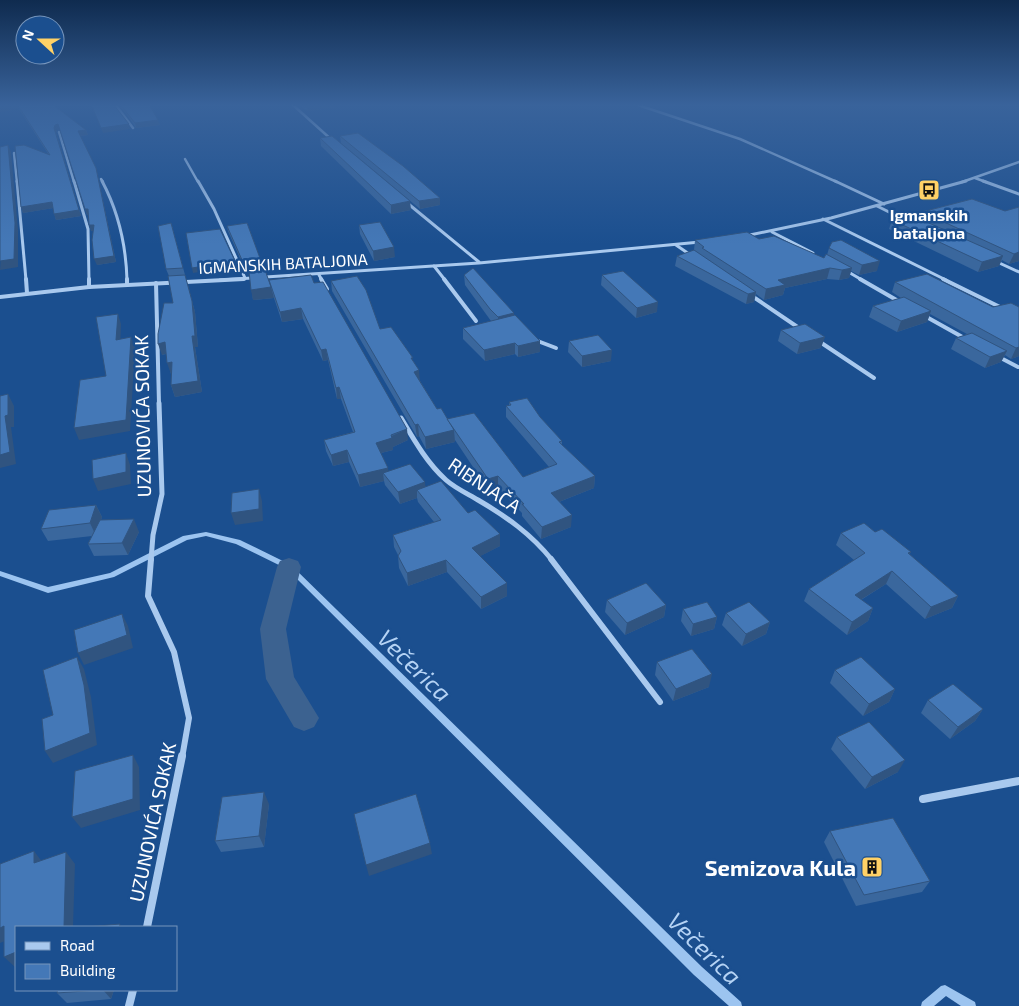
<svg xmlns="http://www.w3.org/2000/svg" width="1019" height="1006" font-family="'Exo 2',sans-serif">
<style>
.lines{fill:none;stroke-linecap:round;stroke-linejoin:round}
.stream{fill:#9cc4f0;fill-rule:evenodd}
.canal{fill:#3c6290;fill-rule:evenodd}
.minor-far5{stroke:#a9c9ee;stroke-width:2.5}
.minor-far4{stroke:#a9c9ee;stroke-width:3}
.minor-far3{stroke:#a9c9ee;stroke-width:4}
.minor-far2{stroke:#a9c9ee;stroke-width:5}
.minor-far1{stroke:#a9c9ee;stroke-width:6}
.minor{stroke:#a9c9ee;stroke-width:8}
.wall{fill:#3a679d}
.shaded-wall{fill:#305480}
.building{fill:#4478b7;stroke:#305480}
.labels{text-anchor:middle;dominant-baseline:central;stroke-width:5;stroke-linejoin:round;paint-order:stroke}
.far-poi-label{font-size:16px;font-weight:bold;fill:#fff;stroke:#1b4f8f}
.far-street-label{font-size:16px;fill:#fff;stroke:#1b4f8f}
.street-label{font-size:19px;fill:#fff;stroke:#1b4f8f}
.near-poi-label{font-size:22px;font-weight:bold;fill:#fff;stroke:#1b4f8f;text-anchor:end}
.near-water-label{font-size:24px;font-style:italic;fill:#b5d3f5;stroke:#1b4f8f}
</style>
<rect width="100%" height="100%" fill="#1b4f8f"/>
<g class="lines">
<g class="stream">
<polygon points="206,532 240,540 291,565 702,967 741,1002 742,1006 729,1006 694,975 287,569 236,544 206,536 187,540 114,577 48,593 0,576 0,571 48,587 110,573 183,536"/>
<polygon points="945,985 975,1002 976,1006 961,1006 946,996 934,1006 921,1006 922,1002 941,986"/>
</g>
<polygon class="canal" points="289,558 298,561 301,567 286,629 294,677 319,718 314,727 304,731 294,727 266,679 260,629 277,567 280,561"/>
<g class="minor-far5">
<polyline points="115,104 133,128"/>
<polyline points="635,104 740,139 837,182"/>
<polyline points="293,105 333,141"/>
<polyline points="59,132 74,182"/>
<polyline points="14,153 17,182"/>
<polyline points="185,159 198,182"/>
<polyline points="975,178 986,182"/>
<polyline points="101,179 103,182"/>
<polyline points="962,182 1019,162"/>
</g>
<g class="minor-far4">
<polyline points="17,181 26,280"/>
<polyline points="74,181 88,229 89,280"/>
<path d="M 102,181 C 118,211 126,246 127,280"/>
<polyline points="198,181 214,209 245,278"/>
<polyline points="835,181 884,204"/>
<polyline points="983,181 1019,194"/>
<polyline points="406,202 479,262"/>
<polyline points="877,206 905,220"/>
<polyline points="823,219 946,280"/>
<polyline points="772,232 813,253"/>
<polyline points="745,236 831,218 966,181"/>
<polyline points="676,245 692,256"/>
<polyline points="995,261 1019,272"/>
<polyline points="434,266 445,280"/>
<polyline points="845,270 862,280"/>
<polyline points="319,275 322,280"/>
<polyline points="220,280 479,263 700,242"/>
</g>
<g class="minor-far3">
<polyline points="26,279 27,293"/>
<polyline points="89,279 89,287"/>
<polyline points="127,279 127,284"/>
<polyline points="321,279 327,289"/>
<polyline points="444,279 476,321"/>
<polyline points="860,279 900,302"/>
<polyline points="943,279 1004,309"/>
<polyline points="156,283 159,404"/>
<polyline points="749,294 802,330"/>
<polyline points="0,297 89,287 244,279"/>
<polyline points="923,315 966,339"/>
<polyline points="535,340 556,348"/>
<polyline points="817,340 874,378"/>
<polyline points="997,356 1018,367"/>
</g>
<g class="minor-far2">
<path d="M 401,418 C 414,440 427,463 446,480 C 455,488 468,494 478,500 C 507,517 531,534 552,560"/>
<polyline points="151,560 153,535 162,494 159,403"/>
</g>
<g class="minor-far1">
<polyline points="151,559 148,596 174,652 189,718 182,758"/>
<polyline points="551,559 660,702"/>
</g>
<g class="minor">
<polyline points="923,799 1019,781"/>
<polyline points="147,927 182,756"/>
<polyline points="129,1006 133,990"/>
</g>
</g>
<g class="wall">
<polygon points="52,104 86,130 88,135 80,136 97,173 116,262 97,265 93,231 91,231 89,215 87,215 60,129 57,130 56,133 81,216 56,220 53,208 23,213 21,207 49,155 19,109 6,105"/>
<polygon points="119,104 149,104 160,125 136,128"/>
<polygon points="297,104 337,104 337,107 308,111"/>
<polygon points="340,136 440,198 440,205 420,209 341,143"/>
<polygon points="320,138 411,210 391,214 321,146"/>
<polygon points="972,199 1019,261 1009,264 1002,260 999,266 978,272 889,229 892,220 919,219 922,212"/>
<polygon points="171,223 195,312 198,347 195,347 202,392 175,397 171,385 171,374 166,354 162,355 173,303 169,276 166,269"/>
<polygon points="247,223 264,270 269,281 314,283 408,440 393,447 393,450 381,453 388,468 388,471 426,487 468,513 500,546 480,556 507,596 481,609 447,572 408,586 399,568 398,556 398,555 394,547 393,535 434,522 418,502 417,498 400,504 385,485 384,481 360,487 349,462 333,466 326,451 324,440 353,432 341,399 337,399 328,360 323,361 303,319 282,322 274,298 253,300 248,264 243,265 228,231 227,226"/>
<polygon points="359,225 395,257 374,261 360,234"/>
<polygon points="759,239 824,258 827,255 829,248 877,271 859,275 851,271 849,278 839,280 827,279 785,288 783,295 764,300 756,294 754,302 746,304 675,266 677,256 697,252 694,250 695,240"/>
<polygon points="464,275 514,313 514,315 540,352 518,357 515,354 485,361 463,339 463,328 491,321 465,285"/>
<polygon points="602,275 657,312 636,318 601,285"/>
<polygon points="331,281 414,362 420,381 437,409 448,419 523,477 549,467 506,417 506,406 509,405 509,402 540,417 562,441 562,445 595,476 594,488 559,502 571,527 541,539 522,516 522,513 498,488 489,491 455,440 455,442 426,449 419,436 417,437 332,291"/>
<polygon points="895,282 993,307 1011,303 1019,356 1011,359 1005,355 1001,362 985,368 951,349 956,338 967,334 930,314 927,322 897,332 869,317 873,306 901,298 892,292"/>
<polygon points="781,330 821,348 797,354 778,341"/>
<polygon points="569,341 611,361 582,367 568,352"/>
<polygon points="96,505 102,517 101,520 139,532 128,555 94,556 88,544 92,536 48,541 41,529"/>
<polygon points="875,532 911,552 909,554 958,596 952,608 925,619 886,584 861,600 873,608 868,621 847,635 804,601 809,589 854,560 836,545 841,533"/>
<polygon points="607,600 666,605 664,617 625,635 605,612"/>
<polygon points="683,609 717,617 714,629 691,636 681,621"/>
<polygon points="726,613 770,622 766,634 742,646 722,625"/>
<polygon points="657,662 709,687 673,701 655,675"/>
<polygon points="835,670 895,689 889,702 863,716 830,683"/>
<polygon points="928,700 983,709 975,721 950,739 921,713"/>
<polygon points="837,737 898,772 865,789 831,749"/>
<polygon points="269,804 264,847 221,852 215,841"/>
<polygon points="830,831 930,881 922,892 856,906 824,842"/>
<polygon points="58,990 114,990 111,999 67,1003 57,993"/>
</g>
<g class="shaded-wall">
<polygon points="17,104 19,109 0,112 0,107"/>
<polygon points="327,104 337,104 337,107 308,111 307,107"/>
<polygon points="158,120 160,125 136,128 135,123"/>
<polygon points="58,124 60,129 57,130 56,133 81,216 56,220 54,214 54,128 55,125"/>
<polygon points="129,124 130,129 103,133 101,128"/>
<polygon points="86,130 88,135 79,136 78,131"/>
<polygon points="8,145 11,152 18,230 18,267 0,270"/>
<polygon points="96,168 116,262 97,265 94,259"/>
<polygon points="440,198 440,205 420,209 419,201"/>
<polygon points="410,201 411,210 391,214 391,205"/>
<polygon points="52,202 54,208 23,213 21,207"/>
<polygon points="85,209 88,209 90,214 87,215"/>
<polygon points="89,225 94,225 96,231 91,231"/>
<polygon points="394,247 395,257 374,261 373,251"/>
<polygon points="1019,252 1019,261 1009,264 1014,254"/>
<polygon points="1003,256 999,266 978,272 982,262"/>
<polygon points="248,259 249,264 243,265 242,260"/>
<polygon points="235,261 236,266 193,273 192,268"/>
<polygon points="880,261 877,271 859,275 862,265"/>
<polygon points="830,268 827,279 785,288 783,295 764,300 766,289 778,280"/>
<polygon points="852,268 849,278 839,280 842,270"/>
<polygon points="185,275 195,312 198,347 195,347 202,392 175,397 171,385 192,336"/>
<polygon points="271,287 274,298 253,300 251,290"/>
<polygon points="756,292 754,302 746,304 748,294"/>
<polygon points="658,302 657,312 636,318 637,308"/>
<polygon points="301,308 303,319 282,322 280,312"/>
<polygon points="931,311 927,322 897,332 901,321"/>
<polygon points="514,313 514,324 498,328 498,317"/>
<polygon points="118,314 121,324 120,351 116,340"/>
<polygon points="131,337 135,348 130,431 79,440 74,428"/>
<polygon points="825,337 821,348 797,354 800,343"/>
<polygon points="540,341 540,352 518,357 518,346"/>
<polygon points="165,342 168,353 162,355 158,344"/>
<polygon points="515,343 515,354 485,361 484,350"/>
<polygon points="1019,347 1019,356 1011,359 1016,348"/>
<polygon points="326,349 328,360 323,361 321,350"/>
<polygon points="612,350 611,361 582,367 582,356"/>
<polygon points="1007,351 1001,362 985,368 990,357"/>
<polygon points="172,362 175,373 171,374 167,363"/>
<polygon points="419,370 420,382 414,372"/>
<polygon points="339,387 341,399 337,399 336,388"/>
<polygon points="8,394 14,406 14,427 11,427 16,464 0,468 0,455"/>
<polygon points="418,424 419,436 417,437 415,425"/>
<polygon points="407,429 408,440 393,447 393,450 377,454 376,443"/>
<polygon points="454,430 455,442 426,449 425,437"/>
<polygon points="347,450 349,462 333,466 331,455"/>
<polygon points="126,453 130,465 131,484 98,491 93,479"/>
<polygon points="388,468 390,480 383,473 384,481 360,487 358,475"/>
<polygon points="498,476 498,488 489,491 488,479"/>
<polygon points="595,476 594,488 551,505 551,493"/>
<polygon points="425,482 426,494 417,490 417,498 400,504 398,492"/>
<polygon points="259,489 262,501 263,521 235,525 231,513"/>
<polygon points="96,505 102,517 96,536 90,523"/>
<polygon points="572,515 571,527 541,539 542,527"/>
<polygon points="134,519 139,532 128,555 122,543"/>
<polygon points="500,534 500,546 473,560 472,548"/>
<polygon points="446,560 447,572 408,586 407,573"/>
<polygon points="892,571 886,584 849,607 855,595"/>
<polygon points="507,583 507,596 481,609 481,597"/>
<polygon points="958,596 952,608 925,619 931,607"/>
<polygon points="666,605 664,617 625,635 627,623"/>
<polygon points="873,608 868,621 847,635 852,622"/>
<polygon points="122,614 128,626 133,648 84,665 78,653"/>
<polygon points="717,617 714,629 691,636 693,624"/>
<polygon points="770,622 766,634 742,646 746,634"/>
<polygon points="77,657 84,669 91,697 97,745 53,763 45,751"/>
<polygon points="712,674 709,687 673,701 676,689"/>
<polygon points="895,689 889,702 863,716 869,704"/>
<polygon points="983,709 975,721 950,739 958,727"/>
<polygon points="133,755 139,767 140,810 81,828 72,817"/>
<polygon points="905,760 898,772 865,789 872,777"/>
<polygon points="264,792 269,804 264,847 259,836"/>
<polygon points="430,843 432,854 369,876 366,865"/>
<polygon points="34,851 43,863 34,863"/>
<polygon points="66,852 75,864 73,927 64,927"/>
<polygon points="4,926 15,937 0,943 0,928"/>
<polygon points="16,952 16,966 15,967 4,957"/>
<polygon points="103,990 114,990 111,999"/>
</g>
<g class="building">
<polygon points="0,104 5,104 6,105 10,104 52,104 86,130 78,131 96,168 114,256 94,259 92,240 94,225 89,225 88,209 85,209 58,124 55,125 54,128 79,210 54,214 52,202 21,207 15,146 24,145 50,155 17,104 0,107"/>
<polygon points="91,104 113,104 129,124 101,128"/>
<polygon points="120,104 149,104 158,120 135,123"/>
<polygon points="303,104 327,104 307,107"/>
<polygon points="358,133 403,166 440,198 419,201 340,136"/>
<polygon points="332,136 410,201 391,205 320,138"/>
<polygon points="8,145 15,223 14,259 0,261 0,147"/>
<polygon points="972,199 1005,211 1019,207 1019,252 1014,254 922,212"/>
<polygon points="911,215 1003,256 982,262 892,220"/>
<polygon points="380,222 394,247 373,251 359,225"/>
<polygon points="171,223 183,268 166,269 158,226"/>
<polygon points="247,223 264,269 249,270 248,259 242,260 227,226"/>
<polygon points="220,229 235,261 192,268 186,233"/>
<polygon points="747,232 759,239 774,236 824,258 826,254 852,268 842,270 830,268 778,280 785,285 766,289 702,248 704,247 695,240"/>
<polygon points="841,240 880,261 862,265 829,248 832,242"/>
<polygon points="694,250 756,292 748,294 677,256"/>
<polygon points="473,268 514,313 498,317 490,309 464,275"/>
<polygon points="265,270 271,287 251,290 249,271"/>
<polygon points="623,271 658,302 637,308 602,275"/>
<polygon points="927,274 993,307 1011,303 1019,307 1019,347 1016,348 895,282"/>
<polygon points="185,275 192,301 195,336 192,336 198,381 171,385 172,362 167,363 165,342 158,344 158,334 164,303 173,303 168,276"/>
<polygon points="311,275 314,283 323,282 407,429 391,435 392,438 376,443 388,468 358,475 347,450 331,455 324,440 355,432 339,387 336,388 326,349 321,350 301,308 280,312 269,280"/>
<polygon points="357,276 366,290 380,329 391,327 413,358 411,358 419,370 414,372 437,409 441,408 454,430 425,437 418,424 415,425 331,281"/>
<polygon points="904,297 931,311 901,321 873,306"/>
<polygon points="118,314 116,340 131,337 126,420 74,428 80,380 106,376 96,317"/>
<polygon points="515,315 540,341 518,346 515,343 484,350 463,328"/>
<polygon points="805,324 825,337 800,343 781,330"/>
<polygon points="972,333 1007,351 990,357 956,338"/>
<polygon points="598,335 612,350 582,356 569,341"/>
<polygon points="8,394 8,415 5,416 10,452 0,455 0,396"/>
<polygon points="527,398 540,417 562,441 559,442 595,476 551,493 572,515 542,527 522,504 524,504 498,476 488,479 447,419 474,413 523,477 557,464 506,406 511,405 509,402"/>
<polygon points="126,453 126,472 93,479 92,460"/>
<polygon points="410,464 425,482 398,492 383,473"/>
<polygon points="441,481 468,513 475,510 500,534 472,548 507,583 481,597 446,560 407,573 398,556 401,551 393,535 441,520 417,490"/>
<polygon points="259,489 259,509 231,513 232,493"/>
<polygon points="96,505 90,523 41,529 49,510"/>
<polygon points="134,519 122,543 88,544 100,520"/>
<polygon points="864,523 875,532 882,529 911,552 908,553 958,596 931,607 892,571 855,595 873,608 852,622 809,589 865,553 841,533"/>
<polygon points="646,583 666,605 627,623 607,600"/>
<polygon points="707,602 717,617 693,624 683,609"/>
<polygon points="749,602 770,622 746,634 726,613"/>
<polygon points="122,614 127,635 78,653 74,630"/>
<polygon points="692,649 712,674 676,689 657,662"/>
<polygon points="77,657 84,685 90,733 45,751 42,719 53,715 43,670"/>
<polygon points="861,657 895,689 869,704 835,670"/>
<polygon points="953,684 983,709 958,727 928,700"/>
<polygon points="869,722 905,760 872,777 837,737"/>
<polygon points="133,755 133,799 72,817 75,771"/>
<polygon points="264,792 259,836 215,841 222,797"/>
<polygon points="416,794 430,843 366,865 354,814"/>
<polygon points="893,818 930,881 864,895 830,831"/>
<polygon points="34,851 34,863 66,852 64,927 16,927 16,952 4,957 4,926 0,928 0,864"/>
<polygon points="120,924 119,927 87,927"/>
<polygon points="58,990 98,990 57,993"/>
</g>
<linearGradient id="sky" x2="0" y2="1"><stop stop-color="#0f2b4f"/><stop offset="0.43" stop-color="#39639b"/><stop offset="1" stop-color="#39639b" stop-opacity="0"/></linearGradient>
<rect width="1019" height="244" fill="url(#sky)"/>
<defs>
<g id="bus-square" transform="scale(1.125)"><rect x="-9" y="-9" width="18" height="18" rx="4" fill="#ffd166" stroke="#1b4f8f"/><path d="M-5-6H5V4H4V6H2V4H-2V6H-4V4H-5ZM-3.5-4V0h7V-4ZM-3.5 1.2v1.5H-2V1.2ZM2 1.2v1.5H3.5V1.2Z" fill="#111"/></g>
<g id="building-square" transform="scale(1.125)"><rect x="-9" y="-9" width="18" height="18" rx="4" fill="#ffd166" stroke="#1b4f8f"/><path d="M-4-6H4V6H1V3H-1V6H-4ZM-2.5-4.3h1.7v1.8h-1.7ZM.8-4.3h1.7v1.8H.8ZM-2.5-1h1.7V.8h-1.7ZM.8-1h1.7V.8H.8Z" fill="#111"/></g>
</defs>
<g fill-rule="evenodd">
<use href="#bus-square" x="929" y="190"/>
<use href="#building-square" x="872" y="867"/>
</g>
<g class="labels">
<g class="far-poi-label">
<text x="929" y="214">Igmanskih<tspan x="929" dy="18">bataljona</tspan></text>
</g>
<g class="far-street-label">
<text transform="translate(283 263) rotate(-3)">IGMANSKIH BATALJONA</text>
</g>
<g class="street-label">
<text transform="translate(142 416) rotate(-91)">UZUNOVIĆA SOKAK</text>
<text transform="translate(485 485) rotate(34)">RIBNJAČA</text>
<text transform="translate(152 822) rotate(-78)">UZUNOVIĆA SOKAK</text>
</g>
<g class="near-poi-label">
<text x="856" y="867">Semizova Kula</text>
</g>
<g class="near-water-label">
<text transform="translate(415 665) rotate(44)">Večerica</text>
<text transform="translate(705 948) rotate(44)">Večerica</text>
</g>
</g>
<rect x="15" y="926" width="162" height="65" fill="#1b4f8f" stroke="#7695bc"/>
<rect x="25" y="942" width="25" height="8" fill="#a9c9ee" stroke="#7695bc"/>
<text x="60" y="951" font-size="15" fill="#ffffff">Road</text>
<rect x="25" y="964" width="25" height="15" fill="#4478b7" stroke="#7695bc"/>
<text x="60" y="976" font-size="15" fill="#ffffff">Building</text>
<g transform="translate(40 40) rotate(291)"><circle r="24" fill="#1b4f8f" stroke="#7695bc"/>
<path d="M0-4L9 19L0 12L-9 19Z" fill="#ffd166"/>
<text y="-8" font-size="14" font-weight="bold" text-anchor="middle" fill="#ffffff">N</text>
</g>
</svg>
